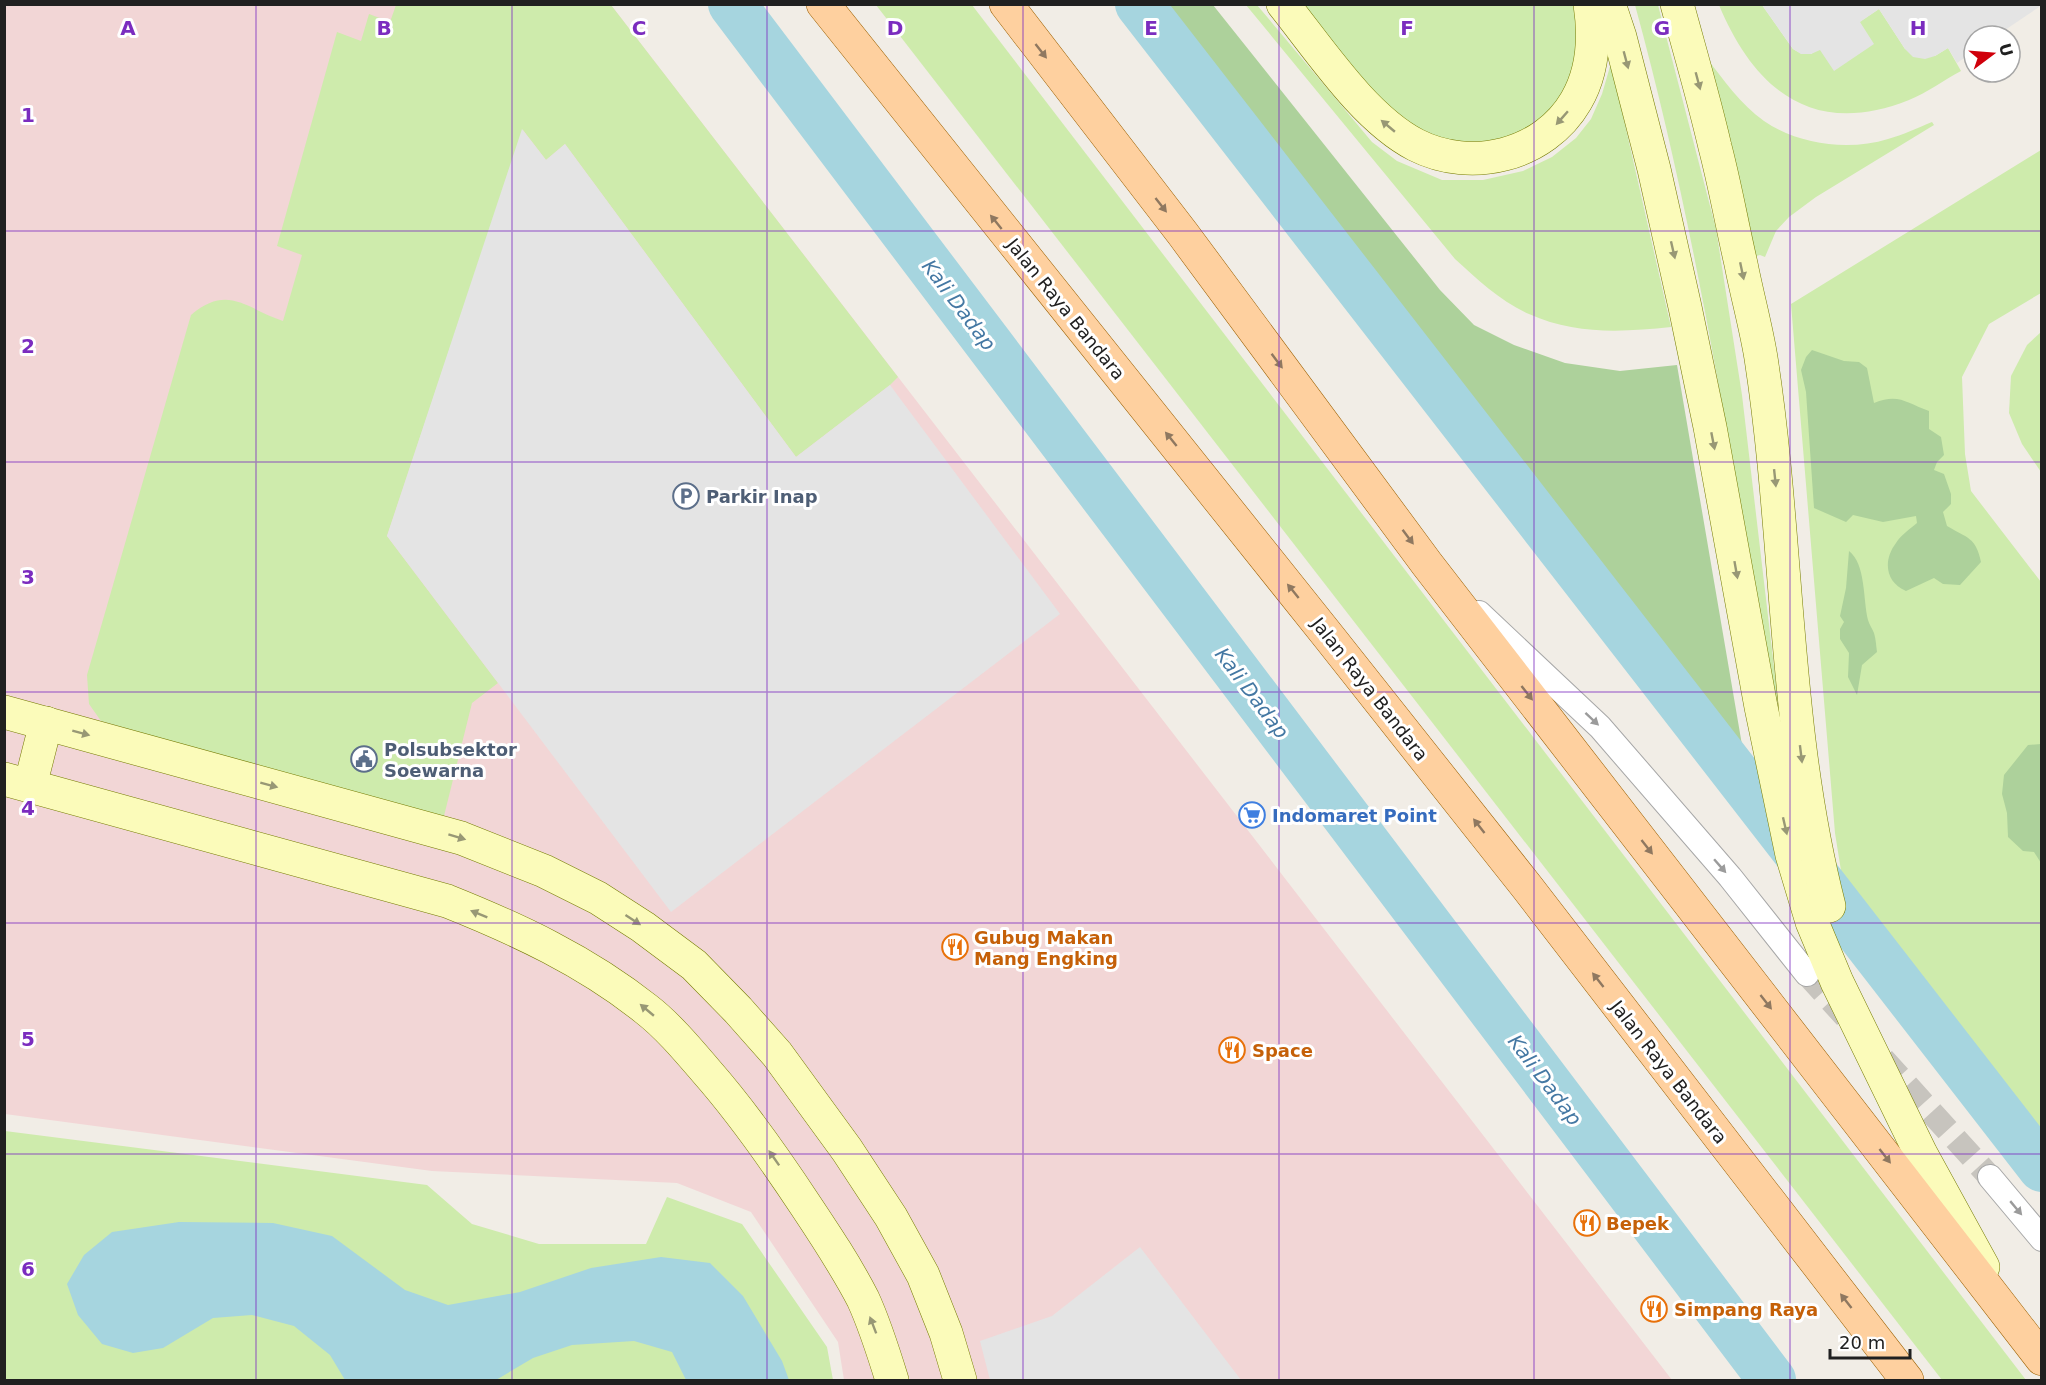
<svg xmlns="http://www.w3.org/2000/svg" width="2046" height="1385" font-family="'DejaVu Sans',sans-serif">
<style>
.commercial{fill:#f2d6d6}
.grass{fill:#ceebac}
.forest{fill:#add19b}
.parking{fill:#e4e4e4}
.water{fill:#a6d5df}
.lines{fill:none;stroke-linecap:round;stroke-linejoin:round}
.river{stroke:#a6d5df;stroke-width:48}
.street-tunnel{stroke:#c7c4be;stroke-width:24;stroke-dasharray:24 12;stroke-linecap:butt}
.street-casing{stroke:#a7a7a7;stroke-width:26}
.secondary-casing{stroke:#757b03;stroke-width:34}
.primary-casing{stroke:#9c6000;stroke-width:34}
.street{stroke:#fff;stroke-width:24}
.secondary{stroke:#fbfbba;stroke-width:33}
.primary{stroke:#fed09f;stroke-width:33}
.oneway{fill:#8f7860}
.oneway2{fill:#989875}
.oneway3{fill:#9b9b9b}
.grid{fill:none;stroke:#7b2cbf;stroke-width:1.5;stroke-opacity:0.55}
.labels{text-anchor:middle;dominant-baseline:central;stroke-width:6;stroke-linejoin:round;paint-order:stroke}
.street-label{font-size:18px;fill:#202020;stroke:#fff}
.service-label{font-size:18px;font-weight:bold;fill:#4e5e75;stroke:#fff;text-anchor:start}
.shop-label{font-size:18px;font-weight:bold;fill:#366cbe;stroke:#fff;text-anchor:start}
.food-label{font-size:18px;font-weight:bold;fill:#c56008;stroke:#fff;text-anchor:start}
.water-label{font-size:20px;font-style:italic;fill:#4478a3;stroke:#fff}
.grid-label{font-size:20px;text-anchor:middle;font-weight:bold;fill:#7b2cbf;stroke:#fff;stroke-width:6;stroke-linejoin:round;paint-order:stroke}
</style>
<rect width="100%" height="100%" fill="#f1ede6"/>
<polygon class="commercial" points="5,5 611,5 1672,1380 844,1380 838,1342 751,1212 677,1183 432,1171 5,1114"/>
<g class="grass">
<path d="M 396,5 L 611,5 L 898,377 L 890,385 L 796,457 L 565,144 L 546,160 L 523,130 L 387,536 L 498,683 L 472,703 L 443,820 L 101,721 L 89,704 L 87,675 L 191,315 C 228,284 245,308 283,321 L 302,255 L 277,246 L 337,32 L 361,41 L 369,14 L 390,22 Z"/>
<polygon points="876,5 972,5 2026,1380 1942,1380"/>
<path d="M 1246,5 L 1257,5 L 1372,142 L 1397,161 L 1442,180 L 1483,180 L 1523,171 L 1552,157 L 1576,138 L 1591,119 L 1602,94 L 1611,63 L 1671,327 C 1623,332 1575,335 1529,314 C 1501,302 1477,279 1455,259 Z"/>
<path d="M 1297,5 L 1578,5 C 1580,30 1582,57 1571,81 C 1544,144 1463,160 1408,124 C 1368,98 1329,42 1297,5 Z"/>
<path d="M 1635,5 L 1658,5 L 1716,229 L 1742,395 L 1778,701 L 1772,702 C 1733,468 1698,234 1635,5 Z"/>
<path d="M 1719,5 L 1762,5 L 1793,49 L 1802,54 L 1811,54 L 1879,9 L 1905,49 L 1935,56 L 1948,48 L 1961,71 C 1944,80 1927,93 1909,100 C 1814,138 1755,91 1719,5 Z"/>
<path d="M 1705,56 C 1723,79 1741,105 1764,121 C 1799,145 1849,151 1888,139 C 1903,135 1917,128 1932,122 L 1934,125 L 1816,197 L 1789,217 L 1776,231 L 1765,257 L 1760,255 L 1752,257 Z"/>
<polygon points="2041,150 2041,293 1989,324 1962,377 1965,454 1971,491 2041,582 2041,1139 1843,883 1835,833 1791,304"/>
<polygon points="2041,332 2041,472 2022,444 2009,413 2011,376 2027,345"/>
<polygon points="5,1131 427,1185 472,1224 539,1244 646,1244 667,1197 742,1224 827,1347 833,1380 5,1380"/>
</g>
<g class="forest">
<polygon points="1147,5 1213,5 1440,290 1474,325 1514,345 1565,363 1620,371 1677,365 1748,780"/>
<path d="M 1812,350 L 1844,361 L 1859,362 L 1867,368 L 1874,403 C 1899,393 1906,403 1929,411 L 1929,429 L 1941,437 L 1944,455 L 1937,462 L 1934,470 L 1944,474 L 1951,494 L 1951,504 L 1943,512 L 1947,526 C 1967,538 1976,537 1981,562 L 1960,585 L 1943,584 L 1934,578 L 1906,591 C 1885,582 1883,560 1896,543 C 1901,535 1910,529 1917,523 L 1916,516 L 1883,522 L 1853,515 L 1846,522 L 1814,508 L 1806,392 L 1801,370 L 1806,357 Z"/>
<path d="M 1849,551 C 1866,564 1863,600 1868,620 C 1869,624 1872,628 1874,633 C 1876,639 1876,646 1877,652 L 1862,665 L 1857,695 L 1848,677 L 1849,653 L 1840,639 L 1840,629 L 1844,622 L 1840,616 L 1846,588 Z"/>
<polygon points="2041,744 2042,744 2041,863 2034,852 2023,851 2008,837 2007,813 2002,794 2004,775 2028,745"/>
</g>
<g class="parking">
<polygon points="1762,5 2041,4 2042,5 1996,36 1974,36 1974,51 1957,63 1948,48 1935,56 1925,59 1913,57 1905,49 1879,9 1860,22 1874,44 1834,71 1820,50 1811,54 1801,54 1793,49"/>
<polygon points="522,129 546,160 565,144 796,457 890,385 1060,614 671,912 387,536"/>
<polygon points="1140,1247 1241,1380 990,1380 980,1341 1052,1316"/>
</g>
<polygon class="water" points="179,1222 273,1223 332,1236 405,1290 448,1305 520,1292 591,1268 661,1257 710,1263 743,1296 782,1361 789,1380 686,1380 672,1352 634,1341 572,1345 533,1358 496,1380 345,1380 330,1355 294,1326 252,1315 213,1318 163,1348 133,1353 102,1344 78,1315 67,1284 84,1255 112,1232"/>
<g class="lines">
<g class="river">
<polyline points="732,4 1772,1380"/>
<polyline points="1139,4 2042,1168"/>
</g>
<g class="street-tunnel">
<polyline points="1807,974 1846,1017"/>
<polyline points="1883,1059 1990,1177"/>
</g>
<g class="street-casing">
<g id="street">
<polyline points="1479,613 1600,727 1730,877 1807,974"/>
<polyline points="1990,1177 2042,1239"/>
</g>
</g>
<g class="secondary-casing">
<g id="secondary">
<path d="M 1283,4 C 1320,50 1364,118 1416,145 C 1471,173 1544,156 1576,101 C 1593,72 1595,37 1590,4"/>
<polyline points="1609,4 1620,37 1654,169 1685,307 1710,427 1761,707 1792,855 1812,922 1837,982 1921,1154 1983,1267"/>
<path d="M 1677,4 C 1690,52 1704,99 1715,147 C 1725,185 1732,225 1741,264 C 1747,295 1756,327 1761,358 C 1789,540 1783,727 1829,906"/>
<polyline points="4,712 461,838 544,871 598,898 643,927 694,965 738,1010 777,1054 847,1150 891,1217 923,1275 946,1333 960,1380"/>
<path d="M 4,779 L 447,901 C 517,929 586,961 646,1009 C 668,1026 688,1050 706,1071 C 743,1113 775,1159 806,1206 C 826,1236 846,1266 863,1299 C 875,1325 884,1354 892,1380"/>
<polyline points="30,786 46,723"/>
</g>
</g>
<g class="primary-casing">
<g id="primary">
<polyline points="823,4 1329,637 1527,887 1907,1380"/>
<polyline points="1006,4 1183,234 1427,564 2042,1359"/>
</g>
</g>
<use href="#street" class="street"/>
<use href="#secondary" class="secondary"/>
<use href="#primary" class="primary"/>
</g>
<defs><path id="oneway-solid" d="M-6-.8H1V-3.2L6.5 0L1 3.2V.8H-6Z" transform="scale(1.5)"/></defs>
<g class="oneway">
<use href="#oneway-solid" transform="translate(1041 51) rotate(52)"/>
<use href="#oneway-solid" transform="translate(1161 205) rotate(52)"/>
<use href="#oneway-solid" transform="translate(996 222) rotate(-129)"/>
<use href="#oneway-solid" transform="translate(1277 361) rotate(53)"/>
<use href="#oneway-solid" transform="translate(1171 439) rotate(-129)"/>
<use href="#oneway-solid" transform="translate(1408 537) rotate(53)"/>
<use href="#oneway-solid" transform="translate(1293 591) rotate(-129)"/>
<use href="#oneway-solid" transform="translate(1527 693) rotate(52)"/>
<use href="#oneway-solid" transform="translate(1479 826) rotate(-128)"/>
<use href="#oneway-solid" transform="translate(1647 847) rotate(52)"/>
<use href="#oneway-solid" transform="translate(1598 980) rotate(-128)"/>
<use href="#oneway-solid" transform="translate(1766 1002) rotate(52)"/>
<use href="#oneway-solid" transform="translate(1885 1156) rotate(52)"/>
<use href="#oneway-solid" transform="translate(1846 1301) rotate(-128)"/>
</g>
<g class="oneway2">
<use href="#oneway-solid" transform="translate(1626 60) rotate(75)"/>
<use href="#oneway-solid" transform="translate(1698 81) rotate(75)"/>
<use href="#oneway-solid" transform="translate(1562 118) rotate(131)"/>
<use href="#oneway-solid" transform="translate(1388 126) rotate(-140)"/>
<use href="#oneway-solid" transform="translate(1673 250) rotate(77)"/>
<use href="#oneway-solid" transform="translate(1742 271) rotate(78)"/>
<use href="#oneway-solid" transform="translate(1713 441) rotate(79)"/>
<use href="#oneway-solid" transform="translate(1775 478) rotate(84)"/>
<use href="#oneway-solid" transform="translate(1736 570) rotate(80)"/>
<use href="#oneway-solid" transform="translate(81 733) rotate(15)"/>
<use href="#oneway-solid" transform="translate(1801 754) rotate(83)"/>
<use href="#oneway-solid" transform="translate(269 785) rotate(15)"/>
<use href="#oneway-solid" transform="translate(1785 826) rotate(77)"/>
<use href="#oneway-solid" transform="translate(457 837) rotate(17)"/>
<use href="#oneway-solid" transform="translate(479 914) rotate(-158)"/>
<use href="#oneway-solid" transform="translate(633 920) rotate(33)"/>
<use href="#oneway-solid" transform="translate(647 1010) rotate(-140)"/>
<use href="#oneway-solid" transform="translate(774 1158) rotate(-125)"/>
<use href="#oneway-solid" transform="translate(873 1325) rotate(-111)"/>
</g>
<g class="oneway3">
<use href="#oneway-solid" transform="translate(1592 719) rotate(43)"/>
<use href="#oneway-solid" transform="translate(1720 866) rotate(49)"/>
<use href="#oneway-solid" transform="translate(2016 1208) rotate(50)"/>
</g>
<path class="grid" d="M 256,4 L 256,1380M 512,4 L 512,1380M 767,4 L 767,1380M 1023,4 L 1023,1380M 1279,4 L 1279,1380M 1534,4 L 1534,1380M 1790,4 L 1790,1380M 4,231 L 2042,231M 4,462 L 2042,462M 4,692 L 2042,692M 4,923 L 2042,923M 4,1154 L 2042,1154"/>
<defs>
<g id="parking-ring" transform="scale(1.35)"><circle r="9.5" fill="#fff" stroke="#5c6f8a" stroke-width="1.5"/><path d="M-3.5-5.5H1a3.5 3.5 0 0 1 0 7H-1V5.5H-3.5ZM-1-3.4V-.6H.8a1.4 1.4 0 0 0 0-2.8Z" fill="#5c6f8a"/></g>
<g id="civic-ring" transform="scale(1.35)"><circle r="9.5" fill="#fff" stroke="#5c6f8a" stroke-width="1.5"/><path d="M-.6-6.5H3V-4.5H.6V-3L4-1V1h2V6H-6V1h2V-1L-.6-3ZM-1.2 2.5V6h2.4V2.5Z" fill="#5c6f8a"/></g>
<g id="supermarket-ring" transform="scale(1.35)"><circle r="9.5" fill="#fff" stroke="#3f7fe0" stroke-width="1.5"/><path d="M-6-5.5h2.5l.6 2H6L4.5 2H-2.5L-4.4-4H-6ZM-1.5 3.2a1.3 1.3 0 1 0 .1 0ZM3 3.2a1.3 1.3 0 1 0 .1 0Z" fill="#3f7fe0"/></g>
<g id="restaurant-ring" transform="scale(1.35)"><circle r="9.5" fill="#fff" stroke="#e8710a" stroke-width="1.5"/><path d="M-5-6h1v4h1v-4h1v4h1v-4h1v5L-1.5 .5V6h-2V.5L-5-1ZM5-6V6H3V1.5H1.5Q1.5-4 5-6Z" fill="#e8710a"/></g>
</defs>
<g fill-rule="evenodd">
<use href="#parking-ring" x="686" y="496"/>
<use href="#civic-ring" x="364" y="759"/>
<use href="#supermarket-ring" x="1252" y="815"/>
<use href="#restaurant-ring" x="955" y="947"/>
<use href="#restaurant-ring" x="1232" y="1050"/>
<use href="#restaurant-ring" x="1587" y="1223"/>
<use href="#restaurant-ring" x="1654" y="1309"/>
</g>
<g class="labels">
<g class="street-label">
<text transform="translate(1066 309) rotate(51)">Jalan Raya Bandara</text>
<text transform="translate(1370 689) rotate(52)">Jalan Raya Bandara</text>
<text transform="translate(1669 1072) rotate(52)">Jalan Raya Bandara</text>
</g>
<g class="service-label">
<text x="706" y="496">Parkir Inap</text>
<text x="384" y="749">Polsubsektor<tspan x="384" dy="21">Soewarna</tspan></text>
</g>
<g class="shop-label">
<text x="1272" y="815">Indomaret Point</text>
</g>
<g class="food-label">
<text x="974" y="937">Gubug Makan<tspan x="974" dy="21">Mang Engking</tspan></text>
<text x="1252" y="1050">Space</text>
<text x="1606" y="1223">Bepek</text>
<text x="1674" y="1309">Simpang Raya</text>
</g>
<g class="water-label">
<text transform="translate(959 305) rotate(53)">Kali Dadap</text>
<text transform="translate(1252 693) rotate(53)">Kali Dadap</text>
<text transform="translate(1545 1080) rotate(53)">Kali Dadap</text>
</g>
</g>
<g class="grid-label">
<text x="128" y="35">A</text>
<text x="384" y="35">B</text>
<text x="639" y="35">C</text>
<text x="895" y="35">D</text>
<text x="1151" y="35">E</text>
<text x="1407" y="35">F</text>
<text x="1662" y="35">G</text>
<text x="1918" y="35">H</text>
<text x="28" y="122">1</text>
<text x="28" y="353">2</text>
<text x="28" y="584">3</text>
<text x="28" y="815">4</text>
<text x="28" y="1046">5</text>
<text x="28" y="1276">6</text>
</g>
<rect width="2046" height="1385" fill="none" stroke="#202020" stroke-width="12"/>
<g transform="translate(1992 54) rotate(74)"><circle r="28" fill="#ffffff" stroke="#a6a6a6" stroke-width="1.5"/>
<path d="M0-4.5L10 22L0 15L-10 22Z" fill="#d0000b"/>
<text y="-9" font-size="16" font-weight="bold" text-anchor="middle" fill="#202020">U</text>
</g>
<path d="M1830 1349v9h80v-9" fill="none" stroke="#202020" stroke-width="3"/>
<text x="1839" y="1349" font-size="18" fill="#202020" stroke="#ffffff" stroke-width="4.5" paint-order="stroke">20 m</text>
</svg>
